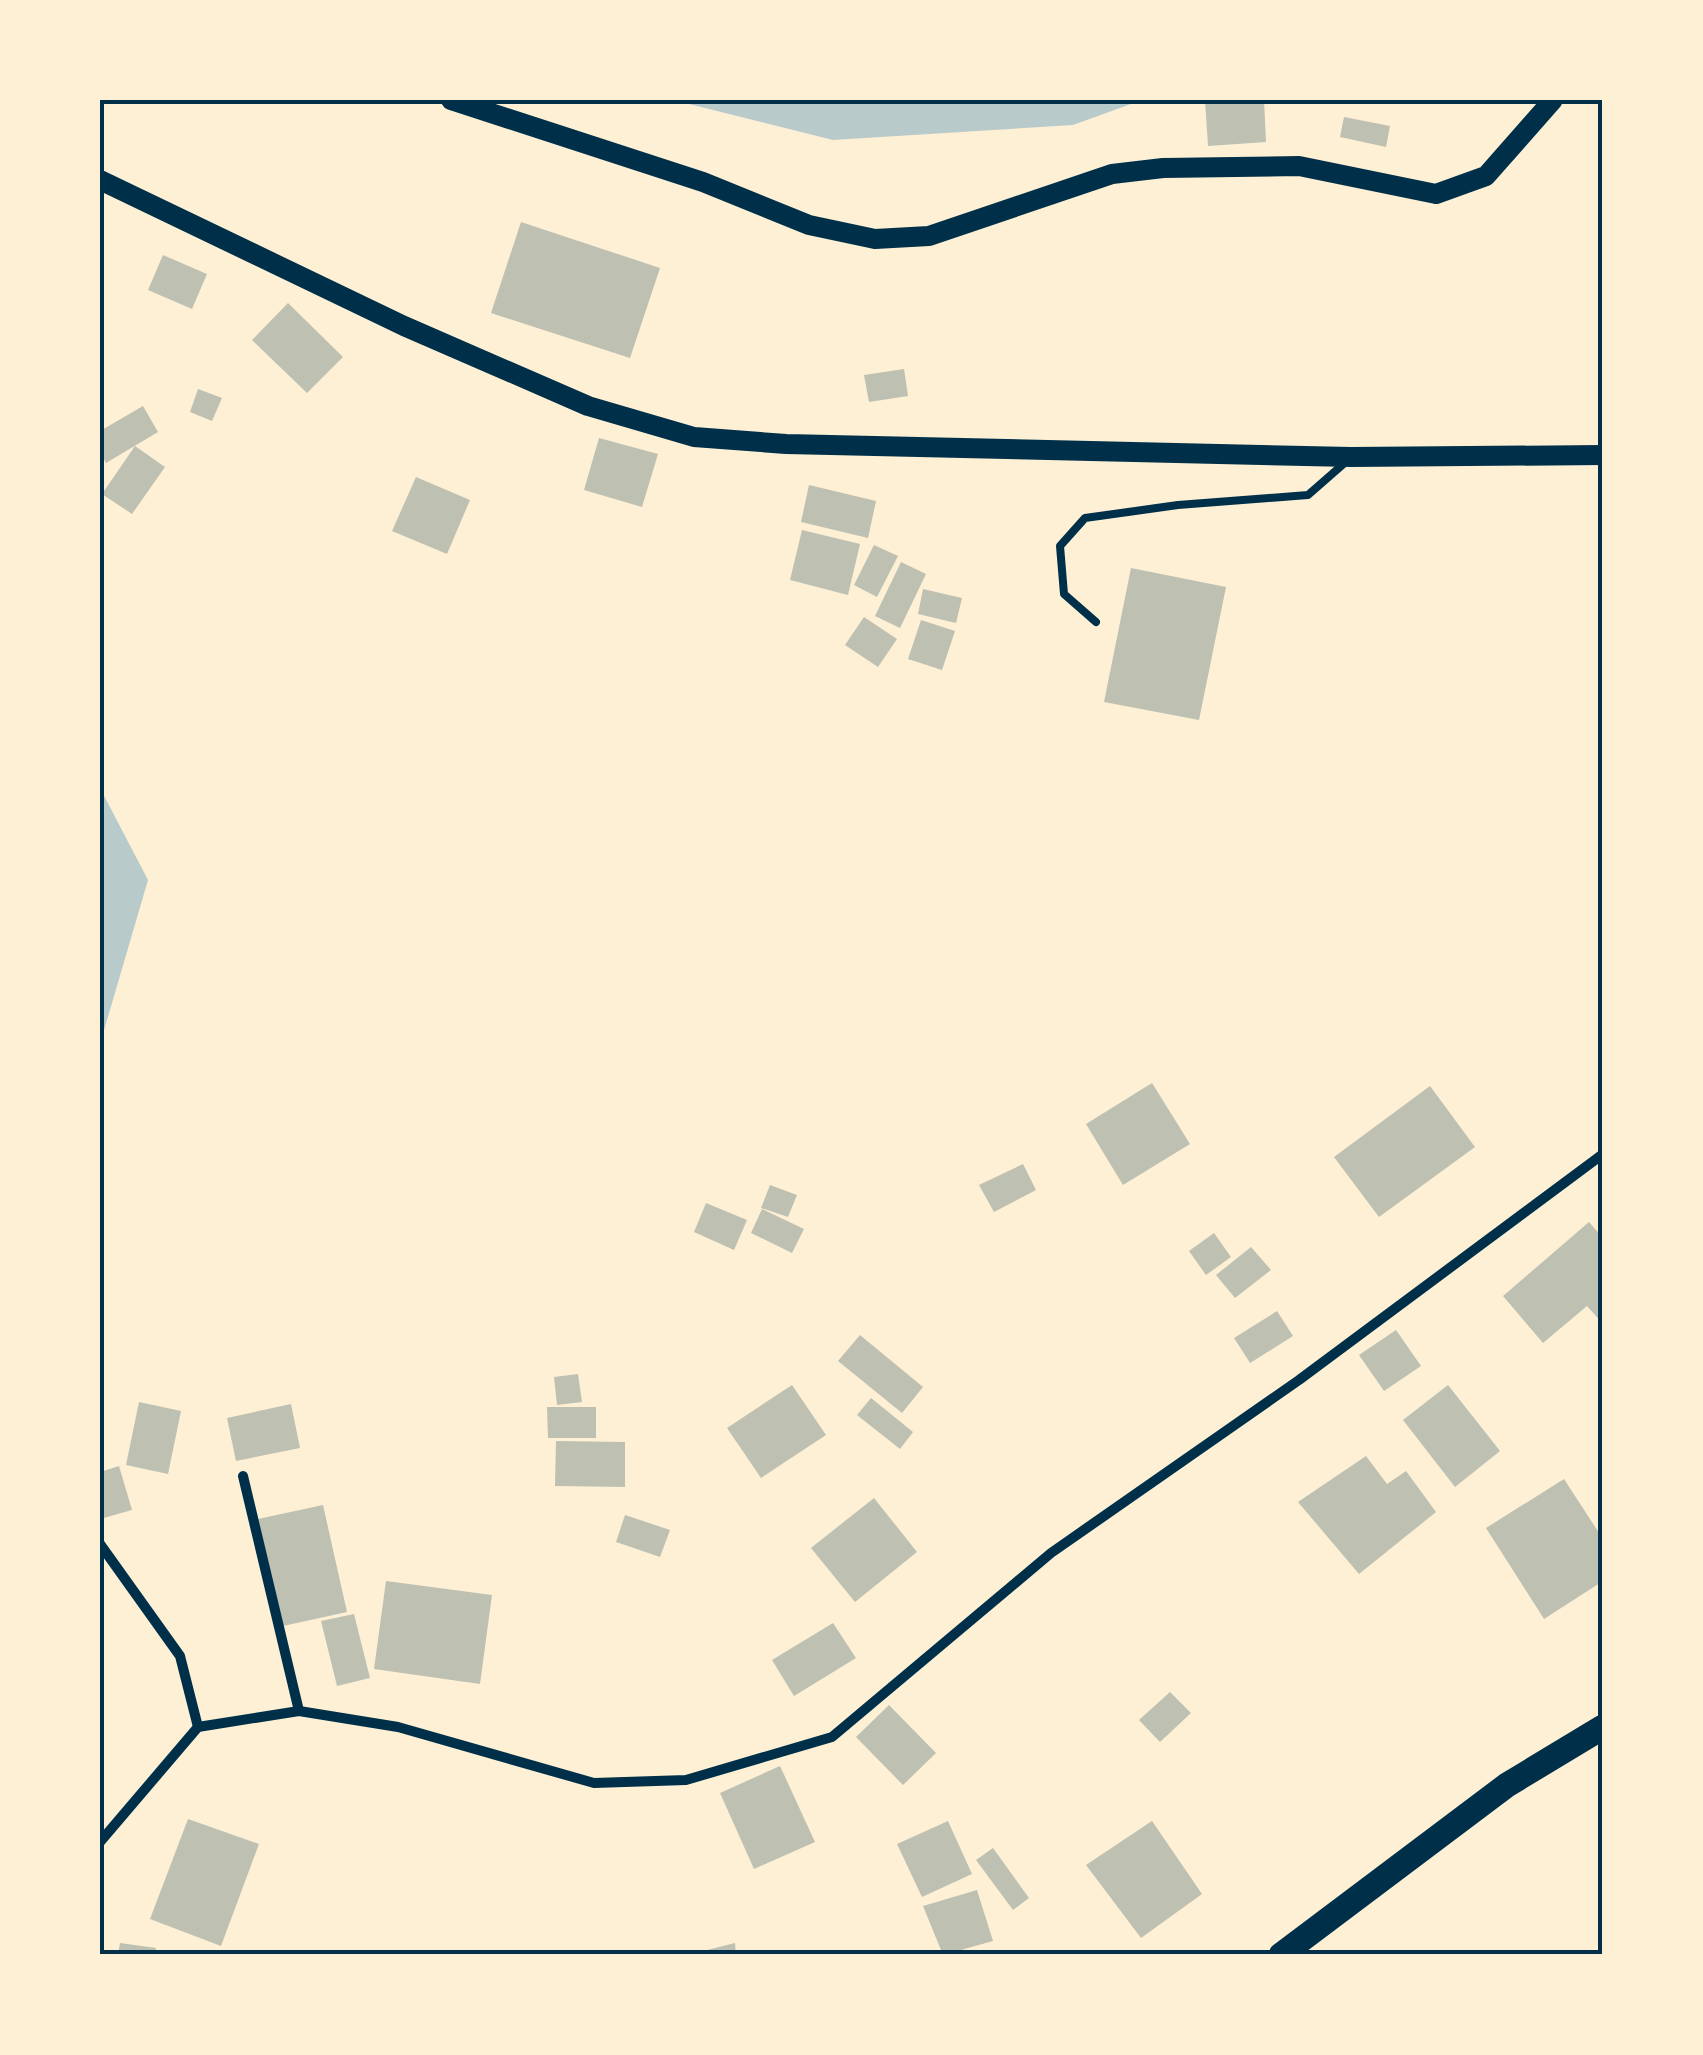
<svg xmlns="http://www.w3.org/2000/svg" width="1703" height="2055" font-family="'Exo 2',sans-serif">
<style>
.green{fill:#b9caca}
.building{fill:#bec0b2}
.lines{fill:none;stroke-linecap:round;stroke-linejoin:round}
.service{stroke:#003049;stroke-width:8}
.minor{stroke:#003049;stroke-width:10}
.secondary{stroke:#003049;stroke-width:20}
.primary{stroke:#003049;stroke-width:25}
.neatline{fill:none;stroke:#003049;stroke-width:4}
</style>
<rect width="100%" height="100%" fill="#fdf0d5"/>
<g class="green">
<polygon points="673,100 1142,100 1073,125 833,140"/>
<polygon points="100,788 148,880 100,1044"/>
</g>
<g class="building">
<polygon points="1205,100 1264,100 1266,142 1208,146"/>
<polygon points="1344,117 1390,126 1386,147 1340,137"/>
<polygon points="521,222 660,268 630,358 491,313"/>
<polygon points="163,255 207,274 192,309 148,290"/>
<polygon points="288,303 343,357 307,393 252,340"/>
<polygon points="904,369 908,396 869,402 864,375"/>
<polygon points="198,389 222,398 212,421 190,412"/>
<polygon points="143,406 158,432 106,463 100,452 100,431"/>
<polygon points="599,438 658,454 642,507 584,490"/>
<polygon points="135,446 165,467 132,514 102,494"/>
<polygon points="416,477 470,500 447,554 392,531"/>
<polygon points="809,485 876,501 868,538 801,522"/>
<polygon points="802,530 860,544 848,595 790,580"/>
<polygon points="874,545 898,556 877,597 854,585"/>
<polygon points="901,562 926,574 900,628 875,616"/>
<polygon points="1131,568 1226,587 1199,720 1104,702"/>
<polygon points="923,589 962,598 956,623 918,614"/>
<polygon points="864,617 897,639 878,667 845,645"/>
<polygon points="921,620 955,631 942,670 908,659"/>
<polygon points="1152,1083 1190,1144 1123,1185 1086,1124"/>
<polygon points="1430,1086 1475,1147 1379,1217 1334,1157"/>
<polygon points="1023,1164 1036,1190 994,1212 979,1185"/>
<polygon points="770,1185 797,1195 788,1217 761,1208"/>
<polygon points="706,1203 747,1220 734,1250 694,1232"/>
<polygon points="762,1209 804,1229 792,1253 751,1233"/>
<polygon points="1589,1222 1603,1238 1603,1324 1587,1306 1543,1343 1503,1296"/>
<polygon points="1214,1233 1231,1257 1206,1275 1189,1251"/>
<polygon points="1251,1247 1271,1270 1235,1298 1216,1275"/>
<polygon points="1277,1311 1293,1336 1250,1363 1234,1338"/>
<polygon points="1396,1330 1421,1366 1384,1391 1359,1355"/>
<polygon points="860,1335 923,1387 902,1413 838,1361"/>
<polygon points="578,1374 582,1402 557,1405 554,1377"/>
<polygon points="792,1385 826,1435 761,1478 727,1428"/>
<polygon points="1448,1385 1500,1451 1455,1487 1403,1420"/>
<polygon points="871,1398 913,1432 900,1449 857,1415"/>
<polygon points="139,1402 181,1411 168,1474 126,1465"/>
<polygon points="291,1404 300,1448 236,1461 227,1418"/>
<polygon points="547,1407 596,1407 596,1438 548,1438"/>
<polygon points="556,1441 625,1442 625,1487 555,1486"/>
<polygon points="1366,1456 1387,1484 1406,1471 1436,1512 1359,1574 1298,1502"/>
<polygon points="119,1466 132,1510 100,1519 100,1472"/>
<polygon points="1564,1479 1603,1539 1603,1581 1544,1619 1486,1528"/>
<polygon points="874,1498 917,1552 855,1602 811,1548"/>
<polygon points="323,1505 347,1612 283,1626 258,1519"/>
<polygon points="625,1515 670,1530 660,1557 616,1542"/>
<polygon points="386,1581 492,1595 480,1684 374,1669"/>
<polygon points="354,1614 370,1678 337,1686 321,1621"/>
<polygon points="833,1623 856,1658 794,1696 772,1660"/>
<polygon points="1170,1692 1191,1713 1160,1742 1139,1720"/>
<polygon points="889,1705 936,1753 903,1785 856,1737"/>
<polygon points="780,1766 815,1842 754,1869 720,1793"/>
<polygon points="188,1819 259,1844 221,1946 150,1919"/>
<polygon points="948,1821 972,1874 922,1897 897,1844"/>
<polygon points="1152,1821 1202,1894 1141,1938 1086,1865"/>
<polygon points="993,1848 1029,1898 1013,1910 976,1860"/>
<polygon points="977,1890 993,1941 943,1955 923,1906"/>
<polygon points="120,1943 156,1948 155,1955 118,1955"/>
<polygon points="735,1943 736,1955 691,1955 691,1954"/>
</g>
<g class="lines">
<polyline class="service" points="1096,622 1064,594 1060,546 1085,518 1178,505 1308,495 1348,460"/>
<g class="minor">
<polyline points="243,1476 299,1711"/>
<polyline points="100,1544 180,1656 198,1727"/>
<polyline points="100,1842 198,1727 299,1711 398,1727 594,1783 686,1780 832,1737 1051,1553 1299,1380 1603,1154"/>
</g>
<g class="secondary">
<polyline points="451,100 703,182 809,225 875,239 929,236 1112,174 1163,168 1299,166 1436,194 1486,176 1553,100"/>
<polyline points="100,180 404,326 588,406 694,437 786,444 1351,457 1603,455"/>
</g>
<polyline class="primary" points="1281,1955 1507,1785 1603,1727"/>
</g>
<rect width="1703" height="2055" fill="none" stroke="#fdf0d5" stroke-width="205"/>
<rect x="102" y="102" width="1498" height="1850" class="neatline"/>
</svg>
